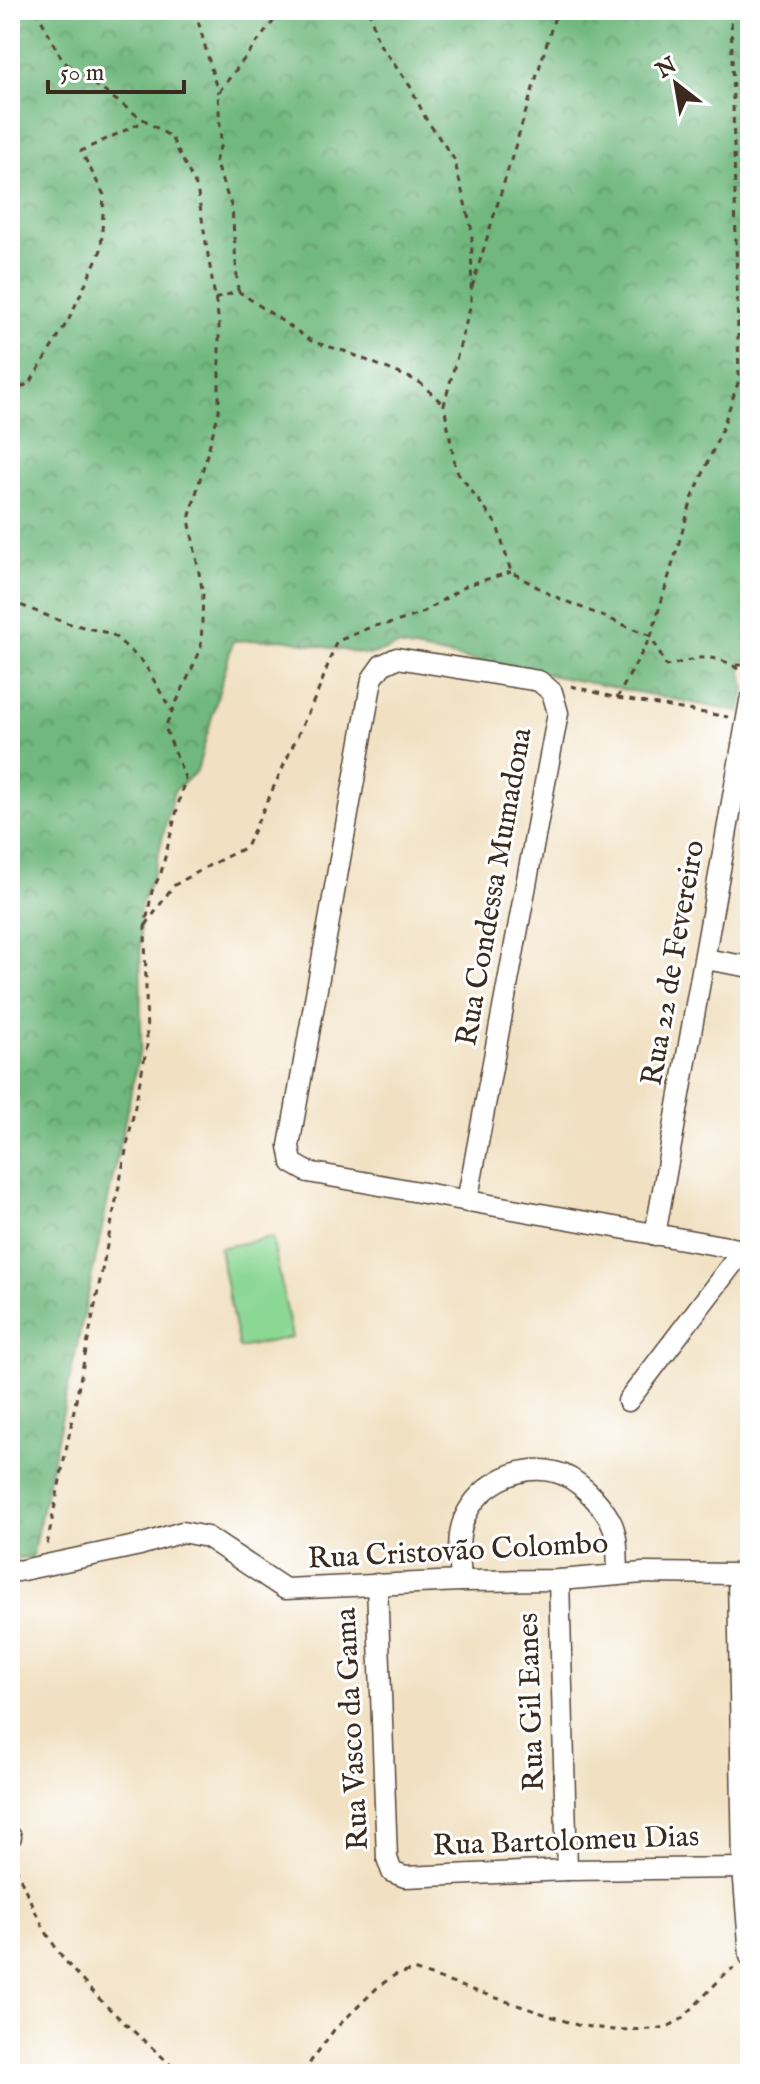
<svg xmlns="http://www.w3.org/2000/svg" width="760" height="2084" font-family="'IM FELL English',serif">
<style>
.forest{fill:url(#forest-crowns);stroke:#56714e;stroke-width:2}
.pitch{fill:#8bd794;stroke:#638059;stroke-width:2}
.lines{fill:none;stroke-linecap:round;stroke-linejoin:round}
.minor-casing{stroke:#564537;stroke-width:23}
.path{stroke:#564537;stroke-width:3;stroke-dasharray:6 6;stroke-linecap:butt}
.minor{stroke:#fff;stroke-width:20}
.labels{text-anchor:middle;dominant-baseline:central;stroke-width:6;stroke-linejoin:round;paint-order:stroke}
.street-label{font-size:30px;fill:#3b2a1e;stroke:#fff}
</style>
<defs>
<pattern id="forest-crowns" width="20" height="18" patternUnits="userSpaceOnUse" patternTransform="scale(2)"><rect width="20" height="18" fill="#70b87e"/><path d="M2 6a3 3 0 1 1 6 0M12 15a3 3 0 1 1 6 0" fill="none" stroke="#5d9667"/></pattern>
</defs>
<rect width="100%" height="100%" fill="#fff"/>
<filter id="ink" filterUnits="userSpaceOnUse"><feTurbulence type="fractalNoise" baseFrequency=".0125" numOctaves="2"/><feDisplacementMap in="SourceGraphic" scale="16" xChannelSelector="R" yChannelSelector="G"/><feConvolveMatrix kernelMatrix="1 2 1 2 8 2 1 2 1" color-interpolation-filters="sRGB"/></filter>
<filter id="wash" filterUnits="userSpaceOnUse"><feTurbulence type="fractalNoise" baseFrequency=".006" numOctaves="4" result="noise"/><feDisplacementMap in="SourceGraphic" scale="32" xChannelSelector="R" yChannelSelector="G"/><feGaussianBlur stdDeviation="1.8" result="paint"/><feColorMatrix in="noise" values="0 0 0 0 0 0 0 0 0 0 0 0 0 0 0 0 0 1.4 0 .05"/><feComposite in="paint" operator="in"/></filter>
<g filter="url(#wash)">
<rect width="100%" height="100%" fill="#f1e1c2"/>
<polygon class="forest" points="10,10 750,10 750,661 740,661 745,689 740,712 399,646 369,655 283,639 233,641 197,771 174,791 154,872 140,907 141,1045 32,1557 10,1559"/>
<polygon class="pitch" points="272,1237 292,1337 239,1348 219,1248"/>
</g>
<g filter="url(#ink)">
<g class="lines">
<g class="minor-casing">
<g id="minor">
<polyline points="705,959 750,967"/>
<path d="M 467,1202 L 558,713 L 552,692 L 539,681 L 397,658 L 382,665 L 372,679 L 289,1146 L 292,1163 L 308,1172 C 455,1199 603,1225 750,1251"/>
<polyline points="655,1235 750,701"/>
<polyline points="628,1401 743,1250"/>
<polyline points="10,1569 18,1571 140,1545 182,1532 207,1537 285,1589 461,1581 559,1580 643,1573 738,1574"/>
<polyline points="738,1574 743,1868 750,1956"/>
<polyline points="559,1580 567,1870"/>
<path d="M 461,1581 C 460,1562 457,1543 462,1525 C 473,1488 517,1462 555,1472 C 577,1477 599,1501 610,1520 C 619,1536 617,1557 618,1575"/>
<polyline points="377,1584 387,1858 392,1872 405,1877 567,1870 743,1868"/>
<polyline points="10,1836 11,1837"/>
</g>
</g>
<g class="path">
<polyline points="36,10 63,61 135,114 171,137 197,188 219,322 219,411 189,519 203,594 201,649 165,727 185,778 161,873 152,891 145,928 147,1046 47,1545"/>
<polyline points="195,10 218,93"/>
<polyline points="369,10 378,42 410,86 426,119 454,159 472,231 471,304 444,405 456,470 497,525 511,572 551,595 651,636 617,698"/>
<path d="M 731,10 L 739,380 L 721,432 L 692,499 L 651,636 L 666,666 C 677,664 688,660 699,658 C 717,656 742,665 748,683"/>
<polyline points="472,287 557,10"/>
<polyline points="238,291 232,208 215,162 221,144 218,93 282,10"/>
<polyline points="215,299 238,291 313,342 344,351 418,381 442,403"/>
<polyline points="10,392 30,383 69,319 101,250 104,195 81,151 145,121"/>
<polyline points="10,601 63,622 112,634 144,663 172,712"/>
<polyline points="736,665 750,665"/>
<polyline points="571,686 617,698 728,717"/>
<polyline points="146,925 173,886 210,865 246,847 320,687 336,642 373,626 393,623 420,614 467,585 511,572"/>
<path d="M 11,1856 C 25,1889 38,1922 58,1951 C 92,1998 139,2035 181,2074"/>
<polyline points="304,2074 311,2061 334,2030 379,1986 395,1975 413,1970 577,2025 614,2030 656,2029 669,2026 682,2019 728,1971 734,1968"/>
</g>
<use href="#minor" class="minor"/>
</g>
</g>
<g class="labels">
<g class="street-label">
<text transform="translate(495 887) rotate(-80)">Rua Condessa Mumadona</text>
<text transform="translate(674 963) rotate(-80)">Rua 22 de Fevereiro</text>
<text transform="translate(458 1552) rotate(-3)">Rua Cristovão Colombo</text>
<text transform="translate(532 1702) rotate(-92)">Rua Gil Eanes</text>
<text transform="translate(353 1729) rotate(-93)">Rua Vasco da Gama</text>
<text transform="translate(566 1842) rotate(-2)">Rua Bartolomeu Dias</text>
</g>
</g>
<rect width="760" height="2084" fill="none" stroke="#fff" stroke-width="40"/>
<g transform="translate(676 84) rotate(329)" stroke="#ffffff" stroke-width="6" paint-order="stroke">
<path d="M0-6L14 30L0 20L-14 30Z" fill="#3b2a1e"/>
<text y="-12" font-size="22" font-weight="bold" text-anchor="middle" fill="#3b2a1e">N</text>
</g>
<path d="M48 80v12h136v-12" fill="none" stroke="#3b2a1e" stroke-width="4"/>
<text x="60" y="80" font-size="24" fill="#3b2a1e" stroke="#ffffff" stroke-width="6" paint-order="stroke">50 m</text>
</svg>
